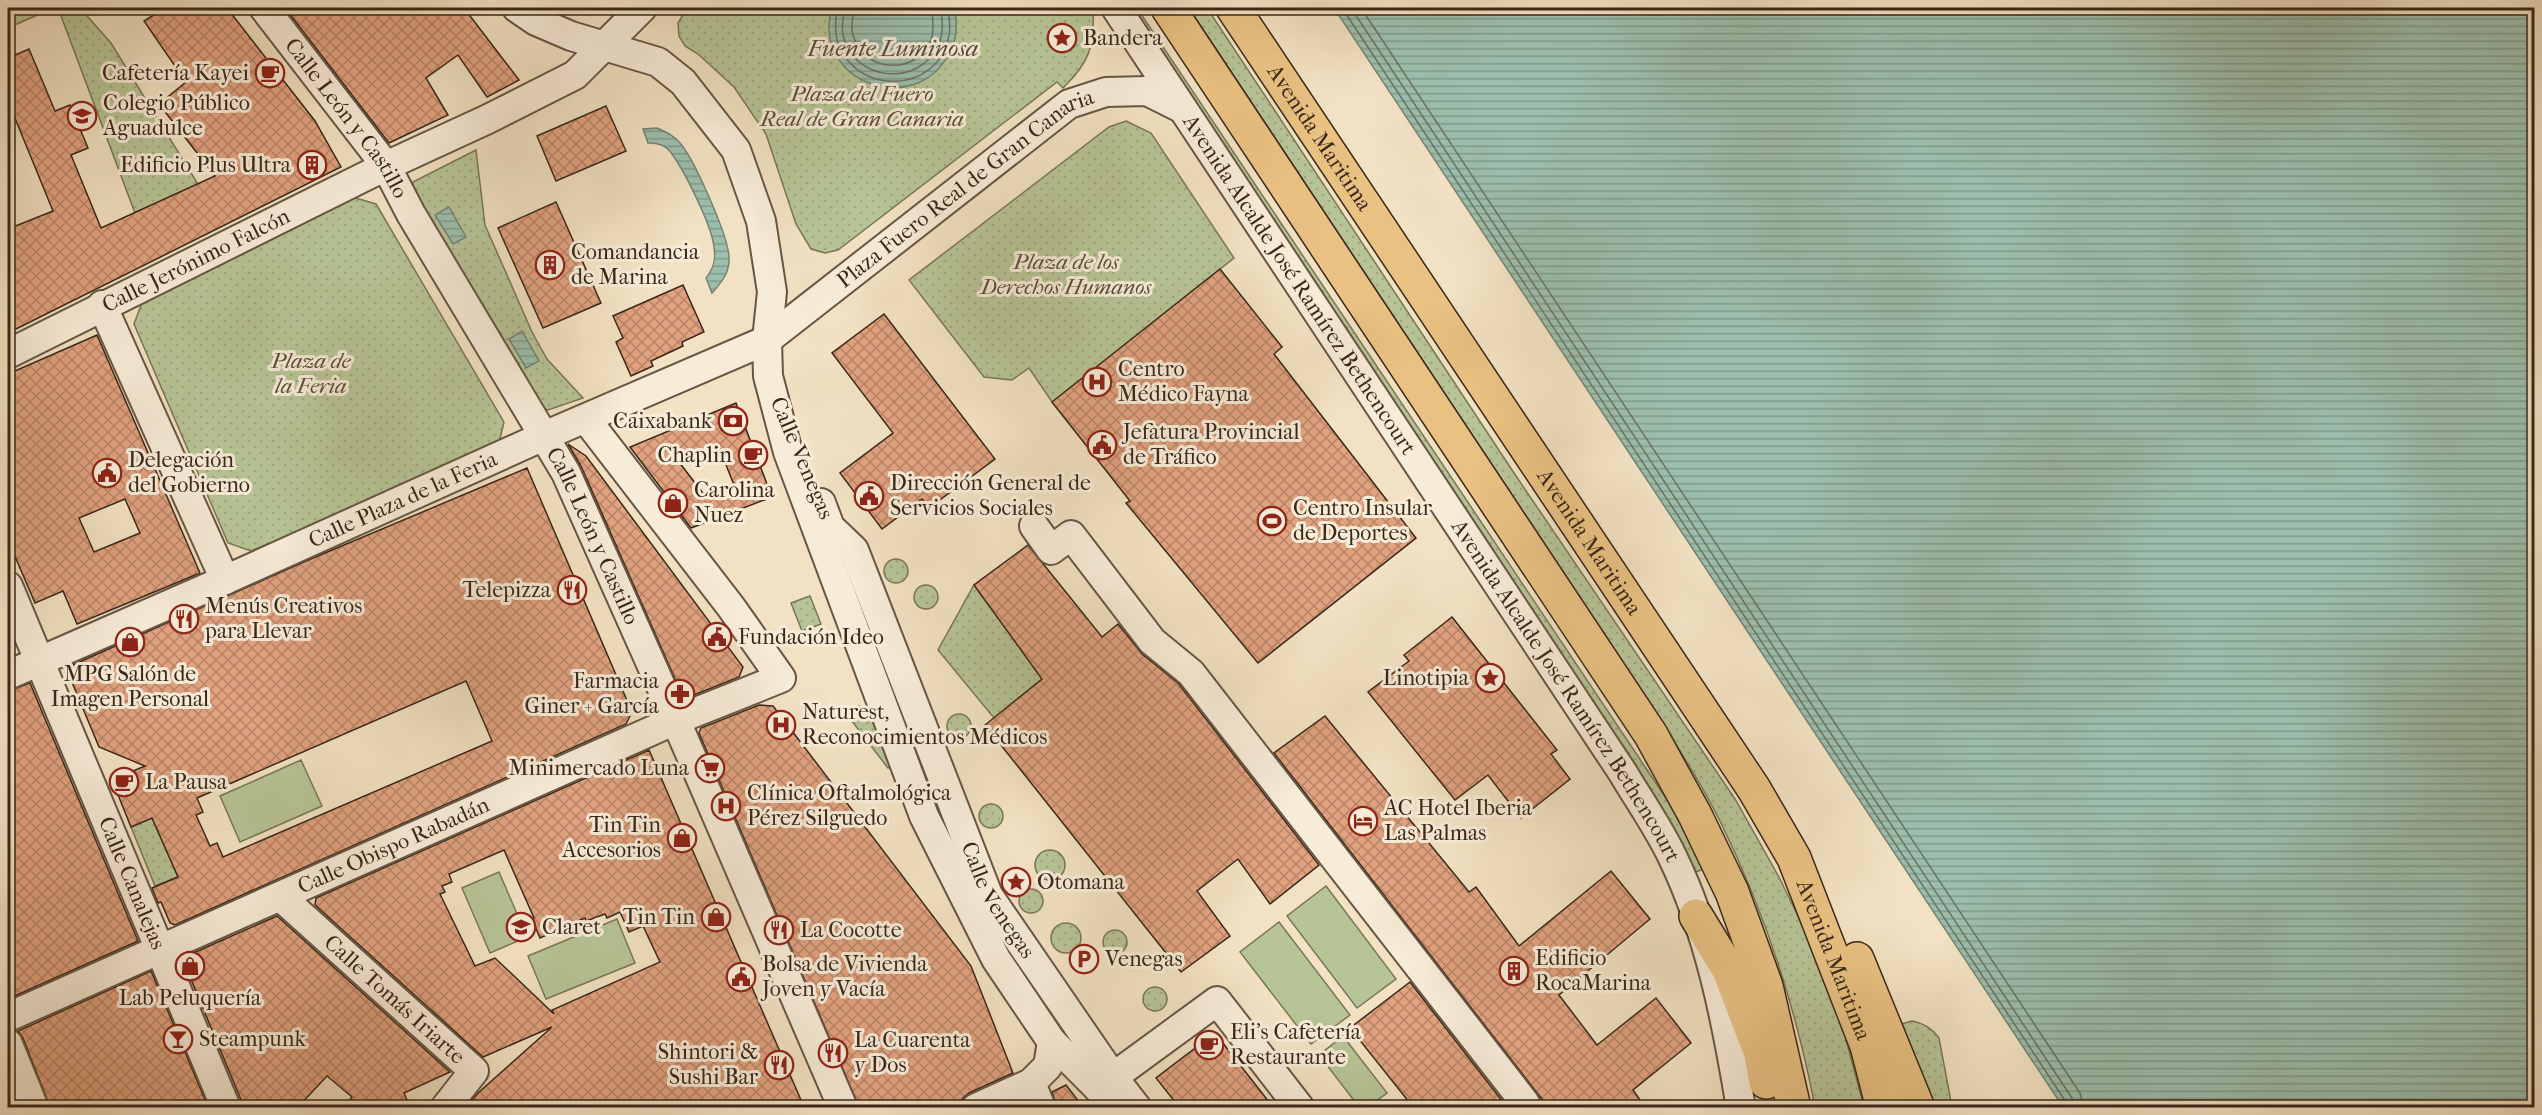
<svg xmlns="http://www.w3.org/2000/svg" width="2542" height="1115" font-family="'IM FELL French Canon',serif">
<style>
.green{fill:url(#green-dots);stroke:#787658;stroke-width:1.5}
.pitch{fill:#b7c496;stroke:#787658;stroke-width:1.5}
.water{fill:url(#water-rules);stroke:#748272;stroke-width:1.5}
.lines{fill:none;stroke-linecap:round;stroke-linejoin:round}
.shore{stroke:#6a7363;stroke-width:1.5}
.building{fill:url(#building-cross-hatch);stroke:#392719;stroke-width:1.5;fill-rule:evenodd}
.minor-casing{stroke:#675644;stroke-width:32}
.highway-casing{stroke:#392719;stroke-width:36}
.minor{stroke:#f7ecd8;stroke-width:28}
.highway{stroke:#e9c182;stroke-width:33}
.labels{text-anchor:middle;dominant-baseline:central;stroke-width:6;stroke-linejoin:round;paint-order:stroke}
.poi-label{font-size:22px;fill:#392719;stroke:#f7ecd8;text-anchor:start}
.park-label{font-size:22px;font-style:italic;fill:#584e38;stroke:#f7ecd8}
.street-label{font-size:22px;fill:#392719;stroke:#f7ecd8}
.water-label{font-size:24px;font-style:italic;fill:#524d3e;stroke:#f7ecd8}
</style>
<defs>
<pattern id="green-dots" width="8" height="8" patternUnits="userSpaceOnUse" patternTransform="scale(1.5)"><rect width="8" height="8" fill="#b7c496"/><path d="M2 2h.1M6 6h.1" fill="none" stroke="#9ea881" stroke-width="1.8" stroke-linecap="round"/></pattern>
<pattern id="water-rules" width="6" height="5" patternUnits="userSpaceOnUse" patternTransform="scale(1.5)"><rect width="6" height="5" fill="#9cbfad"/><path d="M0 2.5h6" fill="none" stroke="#809b8c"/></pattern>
<pattern id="building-cross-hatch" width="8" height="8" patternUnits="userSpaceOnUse" patternTransform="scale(1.5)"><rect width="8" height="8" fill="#e1a27f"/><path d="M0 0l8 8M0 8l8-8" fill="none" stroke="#b78467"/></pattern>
</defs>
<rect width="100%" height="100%" fill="#f2e2c3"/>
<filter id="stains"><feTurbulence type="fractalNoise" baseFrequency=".00333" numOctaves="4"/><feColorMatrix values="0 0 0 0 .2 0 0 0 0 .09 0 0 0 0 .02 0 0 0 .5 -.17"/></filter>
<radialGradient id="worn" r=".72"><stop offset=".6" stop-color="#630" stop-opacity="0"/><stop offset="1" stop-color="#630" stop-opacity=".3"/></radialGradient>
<g class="green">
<polygon points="58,8 80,8 111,43 201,189 135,213"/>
<path d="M 687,8 L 1093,8 C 1095,45 1090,62 1063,88 L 1057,82 L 838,250 L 825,253 L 811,249 L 796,224 L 766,134 L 734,87 L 698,54 L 685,46 L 679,36 L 678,23 Z"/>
<polygon points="1126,8 1137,8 1678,816 1704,869 1695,872 1669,826"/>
<path d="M 1189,8 L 1207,8 L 1516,476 L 1735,799 L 1780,879 L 1812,945 L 1844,1032 L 1864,1107 L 1815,1107 C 1796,1008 1764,910 1719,819 C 1695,772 1665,727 1637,683 Z"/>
<polygon points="1126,121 1151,133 1234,258 1052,402 1029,368 1012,380 984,377 909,280 1109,127"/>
<polygon points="476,150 485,225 532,332 547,359 583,398 548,410 540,406 413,188 413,182"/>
<polygon points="352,197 376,204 504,422 498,447 251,551 228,543 134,324 143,300"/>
<circle cx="896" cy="571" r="12"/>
<polygon points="974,585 1042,679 994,718 938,650"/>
<circle cx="926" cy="597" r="12"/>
<polygon points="810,596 821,624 802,631 791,603"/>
<polygon points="859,706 869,711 892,766 888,768 844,711 849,707"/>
<circle cx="959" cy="726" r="12"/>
<circle cx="991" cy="816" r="12"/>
<polygon points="152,818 178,877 155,886 131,827"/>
<circle cx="1050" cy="865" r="15"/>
<circle cx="1031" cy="901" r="12"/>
<circle cx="1066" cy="938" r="15"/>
<circle cx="1115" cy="942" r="12"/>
<circle cx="1155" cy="999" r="12"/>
<path d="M 1912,1021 C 1924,1023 1932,1028 1939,1038 L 1952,1107 L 1931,1107 L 1901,1024 Z"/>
</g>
<g class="pitch">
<polygon points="8,8 53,8 8,28"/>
<polygon points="301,760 322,806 240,842 220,796"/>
<polygon points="499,872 527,937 490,953 462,888"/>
<polygon points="1326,886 1396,979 1357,1008 1287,916"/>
<polygon points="617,919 635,963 546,999 528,956"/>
<polygon points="1279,922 1350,1015 1311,1044 1240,952"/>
<polygon points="1343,1036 1387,1093 1368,1107 1359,1107 1319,1055"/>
</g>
<g class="water">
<path d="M 832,8 L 954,8 C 958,22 957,39 950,52 C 915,121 810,81 832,8 Z"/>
<polygon points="1334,8 2534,8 2534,1107 2063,1107"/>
<path d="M 657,128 C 666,132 673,135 680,143 C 694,159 728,235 729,257 C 730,272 722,282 712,293 L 706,278 C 714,268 716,259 714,247 C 712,226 685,172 672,154 C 666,145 658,143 648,143 L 643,129 Z"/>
<polygon points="449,207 466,237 453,244 435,215"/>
<polygon points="522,331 539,361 526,368 509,339"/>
</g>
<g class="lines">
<g class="shore">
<path d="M 837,8 C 836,18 834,29 837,39 C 853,97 939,95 949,35 C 951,26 949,17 948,8"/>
<path d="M 844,8 C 844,17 841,26 843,35 C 853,82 920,88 939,44 C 944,32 942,20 941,8"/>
<path d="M 854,8 C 853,17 850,26 853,35 C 863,73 917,76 931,40 C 935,29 932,19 932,8"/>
<polyline points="1342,8 2066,1102 2067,1108"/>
<polyline points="1351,8 2072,1098 2075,1108"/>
<polyline points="1361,8 2080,1093 2084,1108"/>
</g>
</g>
<g class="building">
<polygon points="165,8 227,8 315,121 341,167 8,333 8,229 53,211 8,101 8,58 29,49 55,111 70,105 88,148 71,155 101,228 215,176 159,104 186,82 144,21"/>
<polygon points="285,8 464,8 519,80 487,97 458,55 426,78 448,115 389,143"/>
<polygon points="606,106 626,151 556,181 537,136"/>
<polygon points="556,202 601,303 543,328 498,228"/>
<polygon points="1220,269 1282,347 1274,354 1416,538 1258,663 1126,503 1130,501 1052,402"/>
<polygon points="683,285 704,332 682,342 683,346 651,361 653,366 631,376 616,342 623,338 613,316"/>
<polygon points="884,314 995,459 929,508 922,499 882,529 840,473 893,433 832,353"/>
<path d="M 97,335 L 200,573 L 77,624 L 63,591 L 35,603 L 8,540 L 8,374 ZM 125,499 L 140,533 L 94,552 L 79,518 Z"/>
<path d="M 736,403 L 772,497 L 691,528 L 630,447 ZM 719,447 L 734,485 L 705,496 L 679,462 Z"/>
<polygon points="568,444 586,456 743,667 739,677 684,699 581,466"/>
<path d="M 527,468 L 632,712 L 626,724 L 175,925 L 170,923 L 161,902 L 158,903 L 152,888 L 178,877 L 152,818 L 131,827 L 112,780 L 145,766 L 99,747 L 66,668 L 306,561 ZM 466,681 L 492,741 L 223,857 L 217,843 L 210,846 L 196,815 L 203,812 L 197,798 Z"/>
<polygon points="1028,545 1102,637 1118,624 1142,654 1178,683 1319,865 1270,904 1238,859 1197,891 1230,936 1181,972 985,725 1042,679 974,585"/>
<polygon points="1452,617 1557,750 1551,754 1570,779 1521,818 1488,775 1455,800 1368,692 1409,661 1404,655"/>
<polygon points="30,683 138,941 8,999 8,691"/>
<polygon points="759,705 773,706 971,966 1013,1073 969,1093 962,1099 960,1107 859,1107 699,733 701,728"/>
<polygon points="1325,716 1469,892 1476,887 1519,946 1611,871 1650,919 1559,995 1597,1045 1656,998 1691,1043 1633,1090 1645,1107 1548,1107 1274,753"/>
<path d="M 649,750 L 804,1107 L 466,1107 L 478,1093 L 552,1027 L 483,1057 L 315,905 L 316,898 ZM 504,850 L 534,918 L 532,919 L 540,938 L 585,918 L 586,921 L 605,914 L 607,918 L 620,912 L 629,932 L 643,926 L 660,962 L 552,1010 L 554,1014 L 495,958 L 475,966 L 440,894 L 445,892 L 442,886 L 452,882 L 449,874 Z"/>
<polygon points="277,916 450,1072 404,1093 410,1107 343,1107 352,1097 327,1076 298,1107 244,1107 182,958"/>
<polygon points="151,971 208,1107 50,1107 23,1038 18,1031"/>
<polygon points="1410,982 1503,1102 1496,1107 1413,1107 1350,1028"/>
<polygon points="1215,1033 1273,1107 1179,1107 1156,1078"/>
<polygon points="1066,1085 1083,1107 1057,1107 1052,1092"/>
<polygon points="8,1087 16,1107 8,1107"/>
</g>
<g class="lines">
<g class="minor-casing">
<g id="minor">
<path id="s1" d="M 264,8 L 386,166 L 411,214 L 566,473 L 660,684 L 843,1108"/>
<polyline points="517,8 536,21 571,36 658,62 683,82 736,150 761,221 772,292 767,340 768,376 788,452 924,816 996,959 1052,1042 1098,1088 1114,1108"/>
<path id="s2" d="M 1116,8 L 1623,773 C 1639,800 1658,827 1672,856 C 1710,934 1727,1023 1741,1108"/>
<polyline points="102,305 225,580"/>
<path id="s3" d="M 8,354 L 386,166 L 488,119 L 575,75 L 642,8"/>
<path id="s4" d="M 821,503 L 830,527 L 854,550 L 988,895 L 1113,1077 L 1137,1108"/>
<polyline points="1034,526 1051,550 1071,535 1152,641 1191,673 1525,1103 1520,1108"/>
<path id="s5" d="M 8,586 L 226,1108"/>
<path id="s6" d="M 8,675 L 225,580 L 544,436 L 767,340 L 1069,104 L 1106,92 L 1147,91 L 1181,108"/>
<path id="s7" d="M 281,897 L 474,1071 L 445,1108"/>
<path id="s8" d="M 8,1017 L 676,720 L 781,678 L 731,607 L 586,419"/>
<polyline points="8,1044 34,1108"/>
<polyline points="1031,1083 1041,1108"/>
<polyline points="1098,1088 1217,1001 1300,1108"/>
<polyline points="976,1108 1031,1083 1048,1066 1052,1042"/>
</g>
</g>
<g class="highway-casing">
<g id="highway">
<polyline points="1168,8 1651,735 1695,815 1732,892 1766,986 1794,1108"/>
<path id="s9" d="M 1233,8 L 1754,789 L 1794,858 L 1867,1046 L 1883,1108"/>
<polyline points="1696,916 1729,970 1761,1054 1766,1082"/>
<polyline points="1857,959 1918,1108"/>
</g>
</g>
<use href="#minor" class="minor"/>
<use href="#highway" class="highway"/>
</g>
<defs>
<g id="sight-ring" transform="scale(1.5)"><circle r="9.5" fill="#f7ecd8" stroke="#8f2418" stroke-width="1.5"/><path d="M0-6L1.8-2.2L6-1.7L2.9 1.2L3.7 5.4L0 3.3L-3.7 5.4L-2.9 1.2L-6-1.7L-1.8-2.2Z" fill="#8f2418"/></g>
<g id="cafe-ring" transform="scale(1.5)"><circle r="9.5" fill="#f7ecd8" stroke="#8f2418" stroke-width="1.5"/><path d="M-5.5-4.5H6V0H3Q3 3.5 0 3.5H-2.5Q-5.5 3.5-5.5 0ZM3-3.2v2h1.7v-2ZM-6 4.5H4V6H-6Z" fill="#8f2418"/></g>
<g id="school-ring" transform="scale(1.5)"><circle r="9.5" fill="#f7ecd8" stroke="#8f2418" stroke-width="1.5"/><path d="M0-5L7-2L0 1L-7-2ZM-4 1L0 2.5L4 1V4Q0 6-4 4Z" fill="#8f2418"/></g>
<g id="building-ring" transform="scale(1.5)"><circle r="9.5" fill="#f7ecd8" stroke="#8f2418" stroke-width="1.5"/><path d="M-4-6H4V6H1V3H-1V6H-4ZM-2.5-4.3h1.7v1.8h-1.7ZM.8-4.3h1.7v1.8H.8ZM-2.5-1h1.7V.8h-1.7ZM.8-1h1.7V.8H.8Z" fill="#8f2418"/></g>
<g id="hospital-ring" transform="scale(1.5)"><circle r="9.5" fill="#f7ecd8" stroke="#8f2418" stroke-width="1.5"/><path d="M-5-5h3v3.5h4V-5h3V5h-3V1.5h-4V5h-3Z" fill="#8f2418"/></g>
<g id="bank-ring" transform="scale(1.5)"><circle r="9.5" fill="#f7ecd8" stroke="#8f2418" stroke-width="1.5"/><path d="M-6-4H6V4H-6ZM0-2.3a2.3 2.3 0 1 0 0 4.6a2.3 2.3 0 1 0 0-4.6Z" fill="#8f2418"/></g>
<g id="civic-ring" transform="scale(1.5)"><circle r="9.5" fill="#f7ecd8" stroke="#8f2418" stroke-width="1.5"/><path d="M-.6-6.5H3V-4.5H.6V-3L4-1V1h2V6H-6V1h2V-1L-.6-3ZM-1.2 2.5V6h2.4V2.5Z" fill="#8f2418"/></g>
<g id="shop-ring" transform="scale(1.5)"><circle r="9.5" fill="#f7ecd8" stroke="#8f2418" stroke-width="1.5"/><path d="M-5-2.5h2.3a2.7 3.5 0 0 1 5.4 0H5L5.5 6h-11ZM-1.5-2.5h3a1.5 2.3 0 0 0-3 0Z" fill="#8f2418"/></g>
<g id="stadium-ring" transform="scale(1.5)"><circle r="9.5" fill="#f7ecd8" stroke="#8f2418" stroke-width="1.5"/><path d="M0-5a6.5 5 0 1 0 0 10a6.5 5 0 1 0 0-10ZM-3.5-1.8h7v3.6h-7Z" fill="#8f2418"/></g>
<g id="restaurant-ring" transform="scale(1.5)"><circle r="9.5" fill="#f7ecd8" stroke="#8f2418" stroke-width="1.5"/><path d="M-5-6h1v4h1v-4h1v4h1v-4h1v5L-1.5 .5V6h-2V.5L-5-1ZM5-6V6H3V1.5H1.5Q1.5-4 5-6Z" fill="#8f2418"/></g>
<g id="pharmacy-ring" transform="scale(1.5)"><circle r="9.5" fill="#f7ecd8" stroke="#8f2418" stroke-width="1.5"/><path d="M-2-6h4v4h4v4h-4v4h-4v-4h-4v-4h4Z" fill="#8f2418"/></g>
<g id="supermarket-ring" transform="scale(1.5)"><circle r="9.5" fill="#f7ecd8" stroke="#8f2418" stroke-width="1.5"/><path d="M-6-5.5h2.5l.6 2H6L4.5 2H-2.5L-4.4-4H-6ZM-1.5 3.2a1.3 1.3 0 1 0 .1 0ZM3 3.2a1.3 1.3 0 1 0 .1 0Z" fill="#8f2418"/></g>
<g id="hotel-ring" transform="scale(1.5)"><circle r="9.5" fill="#f7ecd8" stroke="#8f2418" stroke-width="1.5"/><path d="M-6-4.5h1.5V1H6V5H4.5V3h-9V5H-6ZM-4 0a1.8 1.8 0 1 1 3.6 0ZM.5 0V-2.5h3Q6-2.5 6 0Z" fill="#8f2418"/></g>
<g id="parking-ring" transform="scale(1.5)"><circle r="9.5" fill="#f7ecd8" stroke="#8f2418" stroke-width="1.5"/><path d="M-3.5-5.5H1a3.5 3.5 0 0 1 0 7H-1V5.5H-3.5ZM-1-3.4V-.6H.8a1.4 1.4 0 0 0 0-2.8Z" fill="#8f2418"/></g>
<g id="bar-ring" transform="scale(1.5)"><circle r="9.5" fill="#f7ecd8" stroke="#8f2418" stroke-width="1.5"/><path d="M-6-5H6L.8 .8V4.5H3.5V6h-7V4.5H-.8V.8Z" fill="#8f2418"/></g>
</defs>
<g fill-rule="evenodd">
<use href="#sight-ring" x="1062" y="38"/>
<use href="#cafe-ring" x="270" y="73"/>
<use href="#school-ring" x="82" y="116"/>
<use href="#building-ring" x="312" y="165"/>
<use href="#building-ring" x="550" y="265"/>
<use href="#hospital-ring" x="1097" y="382"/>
<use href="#bank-ring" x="733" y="421"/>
<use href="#civic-ring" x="1102" y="445"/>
<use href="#cafe-ring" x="753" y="455"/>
<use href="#civic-ring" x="107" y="473"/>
<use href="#civic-ring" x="869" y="496"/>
<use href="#shop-ring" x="673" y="503"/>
<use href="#stadium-ring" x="1272" y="521"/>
<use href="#restaurant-ring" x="572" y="590"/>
<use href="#restaurant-ring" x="184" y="619"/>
<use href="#civic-ring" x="717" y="637"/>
<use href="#shop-ring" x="130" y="642"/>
<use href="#sight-ring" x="1490" y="678"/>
<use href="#pharmacy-ring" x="680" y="694"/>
<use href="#hospital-ring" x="781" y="725"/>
<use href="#supermarket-ring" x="710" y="768"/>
<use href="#cafe-ring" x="124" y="782"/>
<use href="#hospital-ring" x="726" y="806"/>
<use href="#hotel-ring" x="1363" y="821"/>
<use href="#shop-ring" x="682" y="838"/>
<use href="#sight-ring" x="1016" y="882"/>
<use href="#shop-ring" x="716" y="917"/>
<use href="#school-ring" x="521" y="927"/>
<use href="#restaurant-ring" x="779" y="930"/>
<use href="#parking-ring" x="1084" y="959"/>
<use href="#shop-ring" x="190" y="966"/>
<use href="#building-ring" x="1514" y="971"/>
<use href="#civic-ring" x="741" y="977"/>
<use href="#bar-ring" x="178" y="1039"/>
<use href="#cafe-ring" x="1209" y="1045"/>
<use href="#restaurant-ring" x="833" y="1053"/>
<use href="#restaurant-ring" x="779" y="1065"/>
</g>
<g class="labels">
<g class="poi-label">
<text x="1083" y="38">Bandera</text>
<text x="249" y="73" text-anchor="end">Cafetería Kayei</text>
<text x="103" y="103">Colegio Público<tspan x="103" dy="25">Aguadulce</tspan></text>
<text x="291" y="165" text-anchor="end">Edificio Plus Ultra</text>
<text x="571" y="252">Comandancia<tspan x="571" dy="25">de Marina</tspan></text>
<text x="1118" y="369">Centro<tspan x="1118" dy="25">Médico Fayna</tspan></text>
<text x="712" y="421" text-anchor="end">Caixabank</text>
<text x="1123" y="432">Jefatura Provincial<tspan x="1123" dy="25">de Tráfico</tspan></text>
<text x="732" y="455" text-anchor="end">Chaplin</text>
<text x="128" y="460">Delegación<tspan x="128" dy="25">del Gobierno</tspan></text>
<text x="890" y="483">Dirección General de<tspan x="890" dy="25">Servicios Sociales</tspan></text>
<text x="694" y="490">Carolina<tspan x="694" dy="25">Nuez</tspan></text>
<text x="1293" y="508">Centro Insular<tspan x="1293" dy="25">de Deportes</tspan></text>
<text x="551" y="590" text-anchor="end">Telepizza</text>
<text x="205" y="606">Menús Creativos<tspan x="205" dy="25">para Llevar</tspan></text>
<text x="738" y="637">Fundación Ideo</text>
<text x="130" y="674" text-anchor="middle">MPG Salón de<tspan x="130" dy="25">Imagen Personal</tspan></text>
<text x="1469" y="678" text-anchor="end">Linotipia</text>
<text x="659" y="681" text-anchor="end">Farmacia<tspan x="659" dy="25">Giner + García</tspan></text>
<text x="802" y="712">Naturest,<tspan x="802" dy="25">Reconocimientos Médicos</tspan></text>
<text x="689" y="768" text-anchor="end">Minimercado Luna</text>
<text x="145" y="782">La Pausa</text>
<text x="747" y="793">Clínica Oftalmológica<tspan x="747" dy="25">Pérez Silguedo</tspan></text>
<text x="1384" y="808">AC Hotel Iberia<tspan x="1384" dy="25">Las Palmas</tspan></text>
<text x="661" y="825" text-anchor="end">Tin Tin<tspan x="661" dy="25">Accesorios</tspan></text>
<text x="1037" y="882">Otomana</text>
<text x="695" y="917" text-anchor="end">Tin Tin</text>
<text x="542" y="927">Claret</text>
<text x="800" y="930">La Cocotte</text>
<text x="1535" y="958">Edificio<tspan x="1535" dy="25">RocaMarina</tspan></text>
<text x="1105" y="959">Venegas</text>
<text x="762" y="964">Bolsa de Vivienda<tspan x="762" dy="25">Joven y Vacía</tspan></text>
<text x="190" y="998" text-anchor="middle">Lab Peluquería</text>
<text x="1230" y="1032">Eli's Cafetería<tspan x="1230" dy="25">Restaurante</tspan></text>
<text x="199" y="1039">Steampunk</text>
<text x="854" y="1040">La Cuarenta<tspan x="854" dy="25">y Dos</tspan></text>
<text x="758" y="1052" text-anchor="end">Shintori &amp;<tspan x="758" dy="25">Sushi Bar</tspan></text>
</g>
<g class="park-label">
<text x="862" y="94">Plaza del Fuero<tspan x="862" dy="25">Real de Gran Canaria</tspan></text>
<text x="1066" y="262">Plaza de los<tspan x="1066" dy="25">Derechos Humanos</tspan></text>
<text x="311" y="361">Plaza de<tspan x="311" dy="25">la Feria</tspan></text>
</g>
<g class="street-label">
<text stroke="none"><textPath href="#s1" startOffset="138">Calle León y Castillo</textPath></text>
<text stroke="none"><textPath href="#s9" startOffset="156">Avenida Maritima</textPath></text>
<text stroke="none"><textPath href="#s6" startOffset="1080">Plaza Fuero Real de Gran Canaria</textPath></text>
<text stroke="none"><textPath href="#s3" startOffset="210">Calle Jerónimo Falcón</textPath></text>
<text stroke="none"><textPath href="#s2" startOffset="332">Avenida Alcalde José Ramírez Bethencourt</textPath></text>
<text transform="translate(802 458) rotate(67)">Calle Venegas</text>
<text stroke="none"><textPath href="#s6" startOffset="432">Calle Plaza de la Feria</textPath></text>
<text stroke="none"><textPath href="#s1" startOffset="624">Calle León y Castillo</textPath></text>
<text stroke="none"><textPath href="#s9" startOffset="642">Avenida Maritima</textPath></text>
<text stroke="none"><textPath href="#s2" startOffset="818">Avenida Alcalde José Ramírez Bethencourt</textPath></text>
<text stroke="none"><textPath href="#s8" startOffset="422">Calle Obispo Rabadán</textPath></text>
<text stroke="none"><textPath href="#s5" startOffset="322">Calle Canalejas</textPath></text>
<text stroke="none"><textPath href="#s4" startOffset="438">Calle Venegas</textPath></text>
<text stroke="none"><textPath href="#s9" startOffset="1128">Avenida Maritima</textPath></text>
<text stroke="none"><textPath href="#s7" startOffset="153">Calle Tomás Iriarte</textPath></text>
</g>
<g class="water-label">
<text x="893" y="48">Fuente Luminosa</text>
</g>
</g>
<rect width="2542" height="1115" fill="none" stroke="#f2e2c3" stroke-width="30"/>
<rect x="9" y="9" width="2524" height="1097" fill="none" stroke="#392719" stroke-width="3"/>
<rect x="15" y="15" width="2512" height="1085" fill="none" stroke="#392719" stroke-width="1.5"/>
<rect width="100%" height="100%" filter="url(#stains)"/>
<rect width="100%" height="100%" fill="url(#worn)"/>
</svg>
